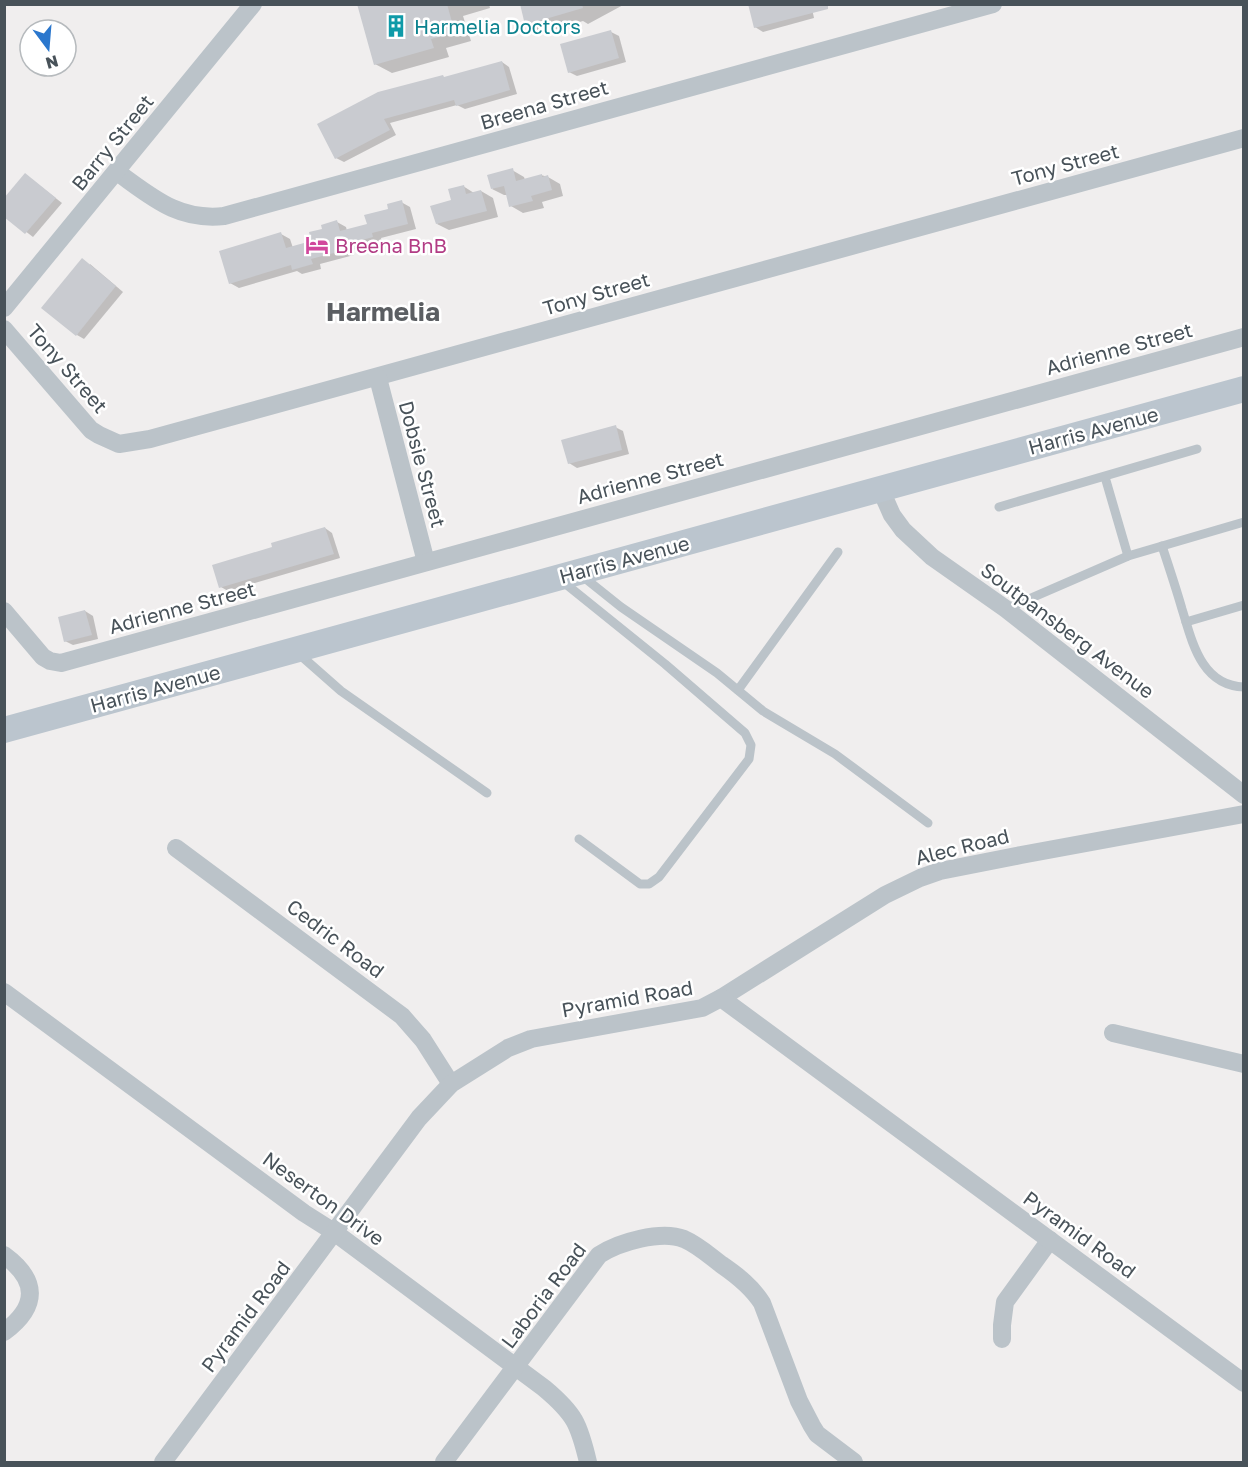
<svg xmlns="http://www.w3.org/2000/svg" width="1248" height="1467" font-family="'Golos Text',sans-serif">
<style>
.shadow{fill:#0003}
.building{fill:#c9cbd0}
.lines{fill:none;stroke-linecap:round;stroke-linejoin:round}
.lane{stroke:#bbc3c9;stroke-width:9}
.street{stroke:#bbc3c9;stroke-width:18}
.secondary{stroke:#bbc5ce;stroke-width:26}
.labels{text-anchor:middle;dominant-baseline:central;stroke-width:5;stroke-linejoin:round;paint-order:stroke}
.culture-label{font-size:20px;fill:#0d838f;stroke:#fff;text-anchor:start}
.street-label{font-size:20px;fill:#485259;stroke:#fff}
.hotel-label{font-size:20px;fill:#b23c85;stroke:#fff;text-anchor:start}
.district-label{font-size:26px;font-weight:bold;fill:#5b5e62;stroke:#fff}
</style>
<rect width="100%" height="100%" fill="#f0eeee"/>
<g class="shadow">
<polygon points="363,4 489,4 490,8 463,16 471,41 446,48 449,57 392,73 375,64"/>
<polygon points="521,4 625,4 588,24 583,21 542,33 526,24"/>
<polygon points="811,4 814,18 763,32 755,27"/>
<polygon points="611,32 619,36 626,62 577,76 569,72"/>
<polygon points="502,62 509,67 517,94 465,109 457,105 390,123 396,135 344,162 336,158 319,125"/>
<polygon points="512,170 524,177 525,180 541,175 548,177 560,184 563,196 542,202 544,208 523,213 511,206 507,195 504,195 492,189"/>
<polygon points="26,175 62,203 33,237 4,215"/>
<polygon points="463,186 474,193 481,191 493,198 498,217 449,230 437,224"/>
<polygon points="401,202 410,207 416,229 381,238 382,242 352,250 354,255 320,264 321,269 302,274 297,271 239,288 230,283 281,234 290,239 293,248 313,242 324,230 337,222 346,227 347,231 368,225"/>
<polygon points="90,264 123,292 84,339 77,335"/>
<polygon points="615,427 623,431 629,454 577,468 569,463"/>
<polygon points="325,528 332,533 340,558 228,591 221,587 274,548"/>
<polygon points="85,611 93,616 98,639 73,645 65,641"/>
</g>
<g class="building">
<polygon points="357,4 447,4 455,33 431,39 434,48 374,65"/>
<polygon points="520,4 582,4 583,8 525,25"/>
<polygon points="748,4 828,4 828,9 754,28"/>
<polygon points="611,30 619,58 568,73 560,44"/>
<polygon points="502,61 510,90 456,106 454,100 384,119 390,130 335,159 317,124 378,92 443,75 444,77"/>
<polygon points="513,168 516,181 542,174 542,177 548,175 552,190 531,196 533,201 509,207 504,186 491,189 487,175"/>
<polygon points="25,173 56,198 25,234 4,217 4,198"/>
<polygon points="464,185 466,194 481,190 487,211 436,224 430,206 451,200 448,189"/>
<polygon points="402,200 408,224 372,233 373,237 344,245 345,250 311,259 313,264 292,270 291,265 229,284 219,251 281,232 286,248 311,241 309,232 322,229 321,225 337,220 340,231 367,224 364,215 388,209 387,204"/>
<polygon points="82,258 116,286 76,336 41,308"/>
<polygon points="616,425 622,450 568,464 561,440"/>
<polygon points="325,527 334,554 219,588 212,565 272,547 271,543"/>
<polygon points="85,610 92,635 64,642 58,617"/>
</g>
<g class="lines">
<g class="lane">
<polyline points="1105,477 1128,556"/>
<polyline points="999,507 1197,449"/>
<path d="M 1162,546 C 1169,567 1176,588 1182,609 C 1192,641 1201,686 1244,687"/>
<polyline points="581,575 621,607 717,673 763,711 835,754 928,823"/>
<polyline points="562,581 665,664 745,733 751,745 749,759 659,877 649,884 640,884 579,839"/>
<polyline points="1006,609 1128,556 1244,522"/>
<polyline points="1186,622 1244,605"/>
<polyline points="299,654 341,691 487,793"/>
<polyline points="738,690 838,552"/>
</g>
<g class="street">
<path d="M 117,172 C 152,197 178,221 224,216 L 993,4"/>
<polyline points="4,308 253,4"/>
<polyline points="4,329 91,430 99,435 119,444 150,439 1244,138"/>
<polyline points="378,378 426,562"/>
<polyline points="880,488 892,515 903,530 932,557 1006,609 1244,795"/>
<polyline points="4,611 43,657 50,661 61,663 1244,337"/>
<polyline points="176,848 402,1016 423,1040 451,1084"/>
<path d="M 4,992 L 304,1213 L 334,1232 L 544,1388 C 575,1414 579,1424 588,1462"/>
<polyline points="721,998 885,895 920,878 940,871 1021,855 1244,814"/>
<polyline points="1113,1033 1244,1064"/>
<path d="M 4,1255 C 38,1280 39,1306 4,1332"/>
<polyline points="1002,1339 1002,1325 1005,1302 1050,1240"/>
<polyline points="163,1462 419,1118 451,1084 508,1048 531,1039 702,1008 721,998 1244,1383"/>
<path d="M 444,1462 L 599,1255 C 619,1242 661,1230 684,1239 C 698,1245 710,1256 722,1265 C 738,1276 752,1287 762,1303 L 799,1401 L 812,1426 L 817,1434 L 854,1462"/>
</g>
<polyline class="secondary" points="4,730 1244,389"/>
</g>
<defs>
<g id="building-bare" transform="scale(1.8)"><path d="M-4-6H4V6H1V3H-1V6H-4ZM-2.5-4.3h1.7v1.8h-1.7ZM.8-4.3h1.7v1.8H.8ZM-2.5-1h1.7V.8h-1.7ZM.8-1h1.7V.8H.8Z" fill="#0f9aa8" stroke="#fff" stroke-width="2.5" paint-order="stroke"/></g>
<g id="hotel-bare" transform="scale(1.8)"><path d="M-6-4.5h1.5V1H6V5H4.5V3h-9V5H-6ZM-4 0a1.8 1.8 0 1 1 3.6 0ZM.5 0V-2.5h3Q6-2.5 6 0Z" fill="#d1479c" stroke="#fff" stroke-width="2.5" paint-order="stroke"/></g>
</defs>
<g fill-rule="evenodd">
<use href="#building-bare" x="396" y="26"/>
<use href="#hotel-bare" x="317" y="245"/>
</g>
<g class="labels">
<g class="culture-label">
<text x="414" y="26">Harmelia Doctors</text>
</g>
<g class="street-label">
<text transform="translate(544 104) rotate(-16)">Breena Street</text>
<text transform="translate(112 142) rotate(-51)">Barry Street</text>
<text transform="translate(1065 164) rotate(-15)">Tony Street</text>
<text transform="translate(596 293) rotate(-16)">Tony Street</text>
<text transform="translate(1119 348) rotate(-15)">Adrienne Street</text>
<text transform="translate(68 368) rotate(49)">Tony Street</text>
<text transform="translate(1093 430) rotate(-15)">Harris Avenue</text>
<text transform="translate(423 464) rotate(75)">Dobsie Street</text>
<text transform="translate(650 477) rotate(-15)">Adrienne Street</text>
<text transform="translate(624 559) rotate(-15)">Harris Avenue</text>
<text transform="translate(182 607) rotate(-15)">Adrienne Street</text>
<text transform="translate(1068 630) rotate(37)">Soutpansberg Avenue</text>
<text transform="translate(155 688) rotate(-15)">Harris Avenue</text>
<text transform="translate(962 846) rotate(-14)">Alec Road</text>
<text transform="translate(336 938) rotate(37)">Cedric Road</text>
<text transform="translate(627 998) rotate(-10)">Pyramid Road</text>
<text transform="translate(324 1198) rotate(36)">Neserton Drive</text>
<text transform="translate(1080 1234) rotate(36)">Pyramid Road</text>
<text transform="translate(543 1295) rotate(-53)">Laboria Road</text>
<text transform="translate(245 1316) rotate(-53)">Pyramid Road</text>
</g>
<g class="hotel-label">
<text x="335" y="245">Breena BnB</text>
</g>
<g class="district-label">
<text x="383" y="311">Harmelia</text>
</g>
</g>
<rect width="1248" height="1467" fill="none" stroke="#485259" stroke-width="12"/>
<g transform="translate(48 48) rotate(164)"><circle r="28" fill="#ffffff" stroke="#b6babd" stroke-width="1.5"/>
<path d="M0-4.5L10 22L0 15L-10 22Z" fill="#2b77cd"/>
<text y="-9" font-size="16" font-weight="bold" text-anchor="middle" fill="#485259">N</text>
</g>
</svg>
